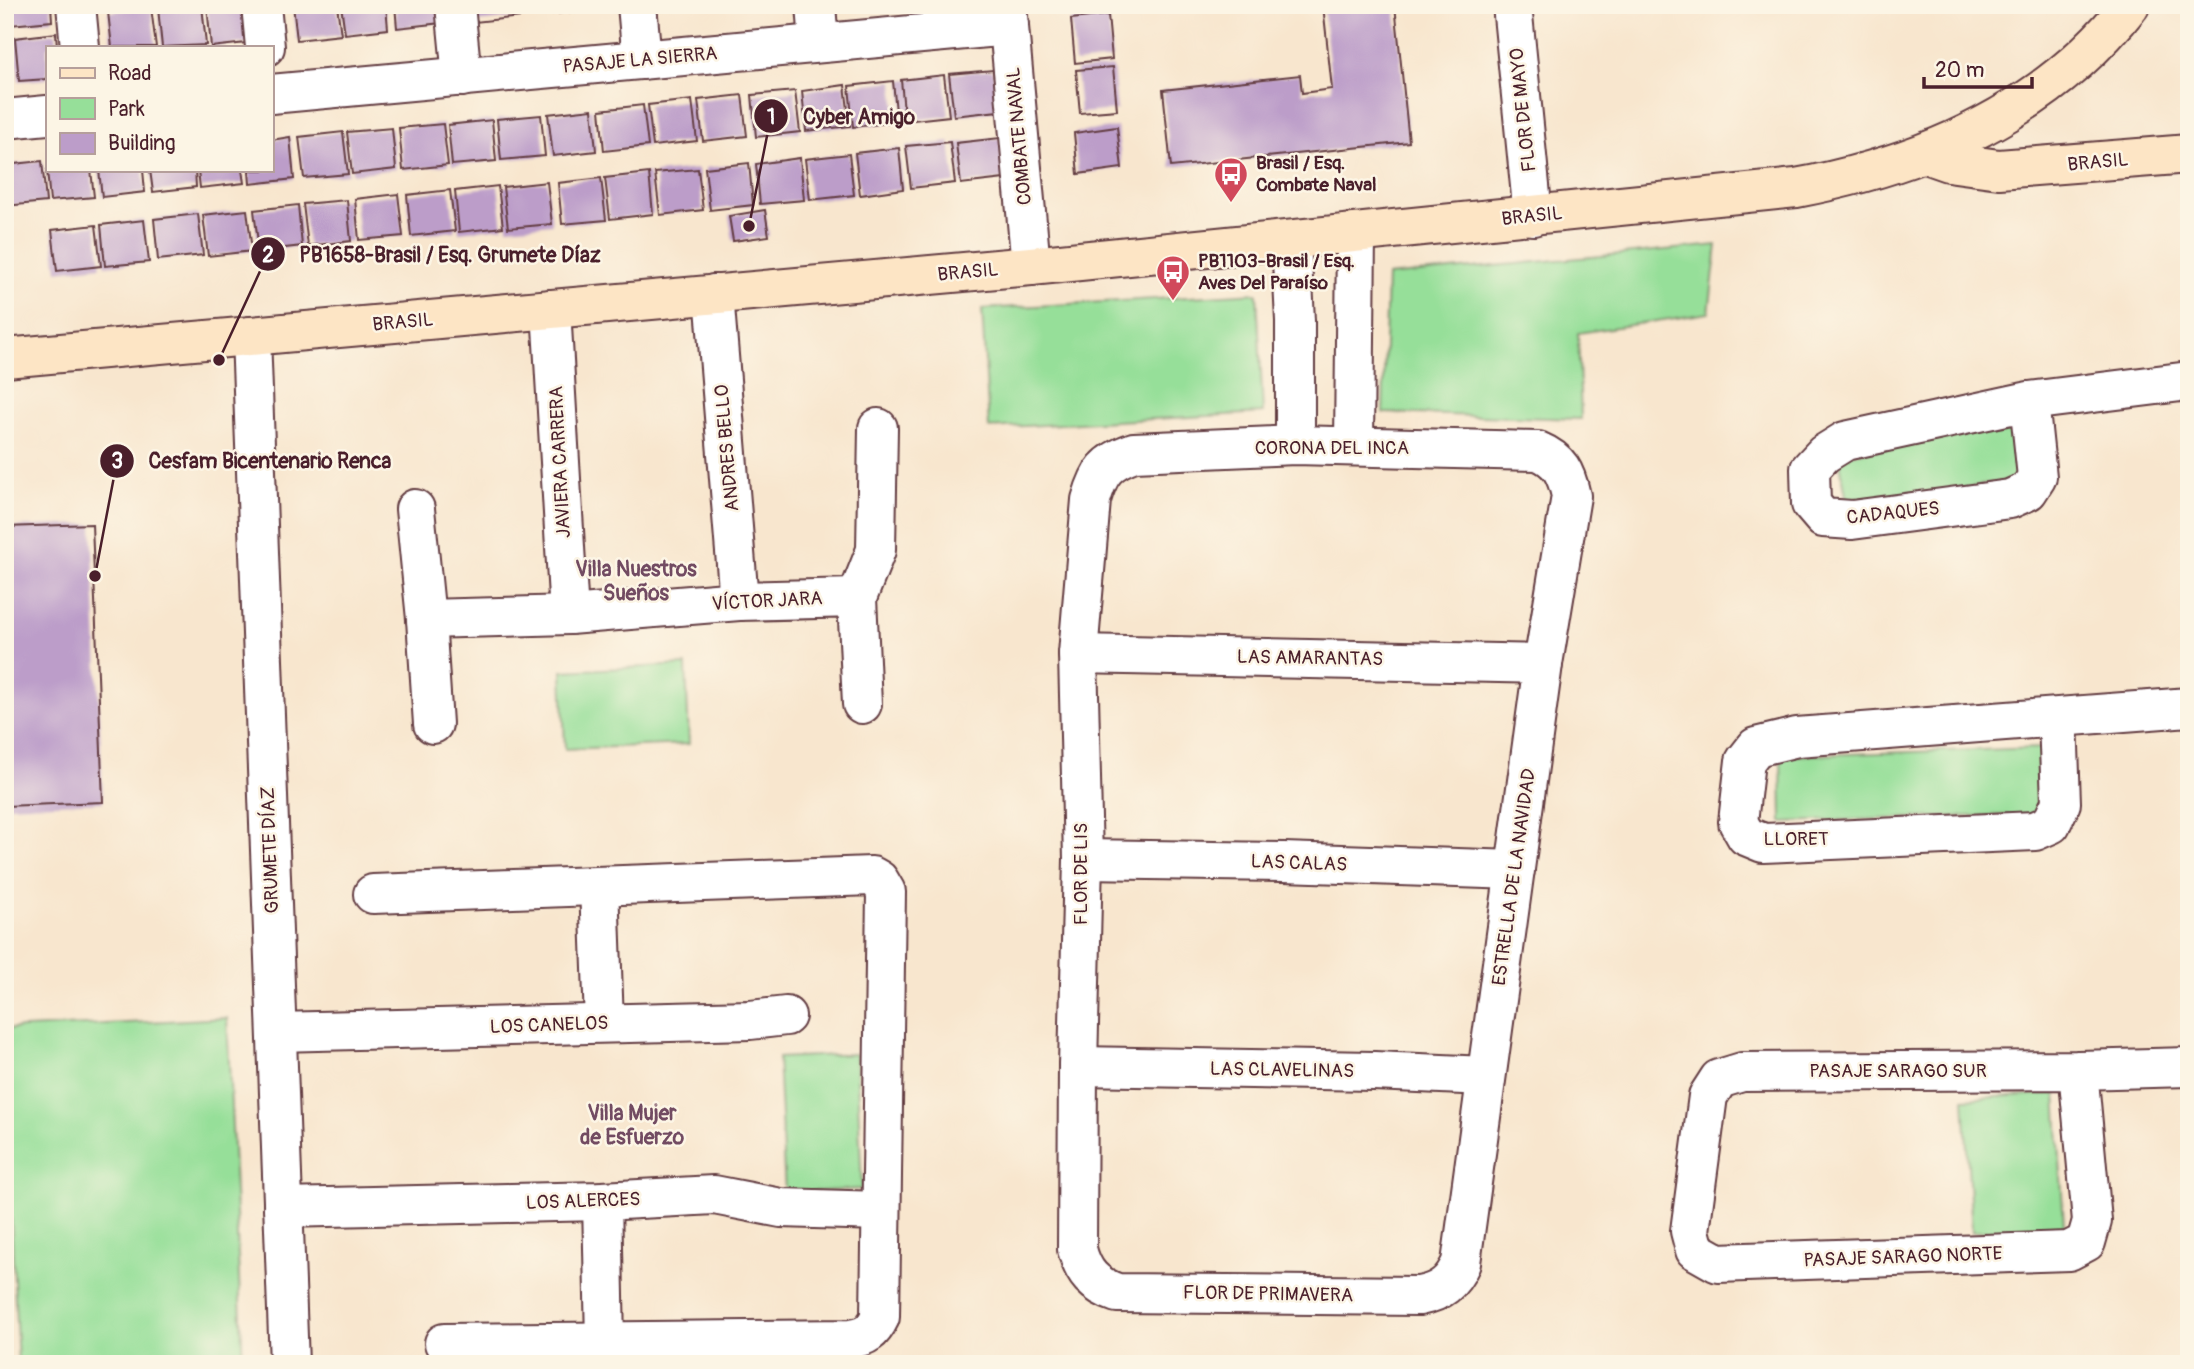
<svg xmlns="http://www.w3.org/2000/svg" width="2194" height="1369" font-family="Pangolin,sans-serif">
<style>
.green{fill:#96df99;stroke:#707f62;stroke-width:2}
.building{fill:#bc9dc9}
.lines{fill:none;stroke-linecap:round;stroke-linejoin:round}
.street-casing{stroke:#643d43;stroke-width:42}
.secondary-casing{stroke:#643d43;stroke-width:42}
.street{stroke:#fff;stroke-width:38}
.secondary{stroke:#fde5c5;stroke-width:38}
.labels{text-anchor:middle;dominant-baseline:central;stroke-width:5;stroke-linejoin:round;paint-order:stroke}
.street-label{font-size:19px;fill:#4a1f2b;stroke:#fcf5e5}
.poi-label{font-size:19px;font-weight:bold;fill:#4a1f2b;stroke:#fcf5e5;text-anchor:start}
.neighbourhood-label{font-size:21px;font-weight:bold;fill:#724b62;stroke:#fcf5e5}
.leader{fill:none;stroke:#4a1f2b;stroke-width:2.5}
.callout-dot{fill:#4a1f2b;stroke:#fcf5e5;stroke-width:2.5}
.mark-label{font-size:21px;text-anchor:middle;font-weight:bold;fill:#fff}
.callout-label{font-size:21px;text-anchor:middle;font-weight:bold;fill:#4a1f2b;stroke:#fcf5e5;stroke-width:5;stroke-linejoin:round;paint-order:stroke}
</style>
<rect width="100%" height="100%" fill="#fcf5e5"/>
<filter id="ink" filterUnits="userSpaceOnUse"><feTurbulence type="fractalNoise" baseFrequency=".0143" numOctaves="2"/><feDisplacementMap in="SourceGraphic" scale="14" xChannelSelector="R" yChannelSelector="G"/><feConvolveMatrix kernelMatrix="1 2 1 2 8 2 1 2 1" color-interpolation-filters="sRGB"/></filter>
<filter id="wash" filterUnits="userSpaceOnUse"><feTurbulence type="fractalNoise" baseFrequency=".00686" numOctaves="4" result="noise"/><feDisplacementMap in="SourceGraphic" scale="28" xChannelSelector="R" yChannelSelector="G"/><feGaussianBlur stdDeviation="1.57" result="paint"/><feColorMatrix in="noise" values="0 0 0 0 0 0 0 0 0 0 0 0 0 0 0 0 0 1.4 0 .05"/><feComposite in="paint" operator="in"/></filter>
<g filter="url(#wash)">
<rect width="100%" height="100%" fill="#f8e6ce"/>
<g class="green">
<polygon points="1717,245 1709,313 1578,333 1581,419 1383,413 1387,276"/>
<polygon points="1257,293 1263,413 989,428 982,309"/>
<polygon points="2015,426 2024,478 1848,508 1839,456"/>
<polygon points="686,665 689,744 565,749 562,671"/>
<polygon points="2042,748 2043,814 1782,822 1781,756"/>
<polygon points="227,1018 243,1364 18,1364 5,1088 5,1029"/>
<polygon points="856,1054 862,1189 785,1193 778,1058"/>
<polygon points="2056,1093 2064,1226 1972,1232 1964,1099"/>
</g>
<g id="blocks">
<g class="building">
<polygon points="9,5 51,5 52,21 10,25"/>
<polygon points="187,5 202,5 206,45 162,47 158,8"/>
<polygon points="207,5 251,5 255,42 211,47"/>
<polygon points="293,5 337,5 341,35 297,40"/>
<polygon points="341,5 386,5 388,29 345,34"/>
<polygon points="395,5 439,5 441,23 397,28"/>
<polygon points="474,5 518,5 520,17 475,22"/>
<polygon points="525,5 570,5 570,12 527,17"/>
<polygon points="1070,5 1107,5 1107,9 1071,12"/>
<polygon points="1323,5 1395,5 1409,142 1171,167 1163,90 1300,75 1302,93 1332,89"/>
<polygon points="151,7 156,47 112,47 108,12"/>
<polygon points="1108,15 1112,59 1075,63 1071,19"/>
<polygon points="56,33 57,47 47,47 47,79 19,81 15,38"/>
<polygon points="1113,67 1117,110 1080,113 1076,70"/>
<polygon points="993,70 998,111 954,116 949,74"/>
<polygon points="944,75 949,116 905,121 901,80"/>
<polygon points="893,81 897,122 853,127 849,86"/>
<polygon points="845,85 850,126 806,131 802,91"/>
<polygon points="795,91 800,132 756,137 752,95"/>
<polygon points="742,95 747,136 703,141 698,100"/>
<polygon points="692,100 697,141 653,146 648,105"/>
<polygon points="643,105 648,146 604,151 600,110"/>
<polygon points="592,109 596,151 553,156 548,114"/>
<polygon points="541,115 545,156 501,160 497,119"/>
<polygon points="492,120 496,161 452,165 448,125"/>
<polygon points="443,124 448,165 403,170 399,128"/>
<polygon points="1117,127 1122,168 1078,174 1074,133"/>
<polygon points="392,128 396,169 352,174 347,132"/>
<polygon points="343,132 348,174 304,178 299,137"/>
<polygon points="290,137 294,179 250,184 249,170 271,170 271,140"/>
<polygon points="1000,138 1004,179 961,184 956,143"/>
<polygon points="950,142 955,183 911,188 906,146"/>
<polygon points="899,148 903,189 860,195 855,153"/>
<polygon points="849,154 854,195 810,200 805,159"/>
<polygon points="800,158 804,200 760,204 756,164"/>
<polygon points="42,161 46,202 5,206 5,165"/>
<polygon points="749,163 753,205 710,210 705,168"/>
<polygon points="698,169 703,210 660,215 655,173"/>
<polygon points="47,170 91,170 94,197 50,201"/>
<polygon points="99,170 143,170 145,192 102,197"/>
<polygon points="150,170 195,170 196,187 153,192"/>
<polygon points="198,170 242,170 244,183 200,188"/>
<polygon points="649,173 653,214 610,219 605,178"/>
<polygon points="601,178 606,220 562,224 558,183"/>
<polygon points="547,182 552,224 508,228 503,187"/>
<polygon points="498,186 503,227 459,232 455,191"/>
<polygon points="450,190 455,231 411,236 407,195"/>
<polygon points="398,194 403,236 359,240 355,199"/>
<polygon points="347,200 351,241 308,246 303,204"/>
<polygon points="298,205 302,246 259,251 254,210"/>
<polygon points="247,210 252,251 208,256 203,215"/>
<polygon points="765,210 769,236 733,241 729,216"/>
<polygon points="198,214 203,255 158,260 154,219"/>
<polygon points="144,220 149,262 105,266 101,225"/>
<polygon points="96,225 101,266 57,271 52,230"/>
<polygon points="92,524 103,802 5,806 5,527"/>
</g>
</g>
</g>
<g filter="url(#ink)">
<use href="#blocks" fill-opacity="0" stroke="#643d43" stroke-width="2"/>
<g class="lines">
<g class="street-casing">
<g id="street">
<polyline points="76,5 80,47"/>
<polyline points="261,5 265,47"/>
<polyline points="455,5 462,77"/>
<polyline points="637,5 642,60"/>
<polyline points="816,5 819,43"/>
<polyline points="1007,5 1031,266"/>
<polyline points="1512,5 1533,216"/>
<polyline points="271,94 1009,26"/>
<polyline points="5,119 47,115"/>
<polyline points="1291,240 1295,321 1295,445"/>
<polyline points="714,294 739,601"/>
<polyline points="551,309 569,615"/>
<polyline points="251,336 289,1364"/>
<polyline points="2029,401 2037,477 2028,491 2010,499 1852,520 1823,518 1811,504 1810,469 1824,454 1845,441 2029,401 2189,381"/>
<path d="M 1295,445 L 1538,451 C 1560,460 1566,473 1571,496 L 1543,664 L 1461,1263 C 1452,1283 1441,1292 1419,1296 L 1117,1293 C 1094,1285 1083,1273 1077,1249 L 1078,1066 L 1083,859 L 1078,654 L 1091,500 C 1099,472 1106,462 1134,452 Z"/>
<polyline points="1354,446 1356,233"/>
<polyline points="415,509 426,619 569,615 739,601 857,598 862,704"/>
<polyline points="857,598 876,550 878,428"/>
<polyline points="426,619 433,724"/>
<polyline points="1078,654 1543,664"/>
<polyline points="2058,718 2061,803 2051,824 2035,831 1763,843 1746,836 1738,822 1745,761 1756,747 1797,737 2189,707"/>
<polyline points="1083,859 1284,862 1515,870"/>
<polyline points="599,886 604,1023"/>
<path d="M 373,894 L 872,876 L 879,880 L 886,892 L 880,1317 C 873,1332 866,1337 850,1339 L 444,1343"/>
<polyline points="277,1032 750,1020 786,1016"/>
<polyline points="1078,1066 1374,1071 1486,1076"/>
<polyline points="2078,1070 2092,1221 2086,1242 2069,1251 1718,1263 1695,1250 1690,1231 1708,1096 1719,1079 1742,1072 2078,1070 2189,1067"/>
<polyline points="602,1201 605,1342"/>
<polyline points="283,1208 602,1201 714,1195 781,1208 881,1211"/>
</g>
</g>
<g class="secondary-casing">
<g id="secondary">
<polyline points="1925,154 1948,162 1999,169 2189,154"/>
<path d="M 5,358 L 1031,266 L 1796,188 C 1925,164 2047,111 2130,5"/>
</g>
</g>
<use href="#street" class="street"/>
<use href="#secondary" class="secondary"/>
</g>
</g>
<defs>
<g id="bus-pin" transform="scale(1.75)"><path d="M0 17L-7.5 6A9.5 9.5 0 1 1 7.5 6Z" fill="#d1495b" stroke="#fcf5e5"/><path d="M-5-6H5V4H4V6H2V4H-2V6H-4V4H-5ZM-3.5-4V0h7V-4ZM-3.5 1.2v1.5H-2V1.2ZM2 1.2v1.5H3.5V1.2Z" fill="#fff"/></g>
</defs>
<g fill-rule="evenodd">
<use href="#bus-pin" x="1231" y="174"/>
<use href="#bus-pin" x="1173" y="272"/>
</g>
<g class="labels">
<g class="street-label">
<text transform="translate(640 60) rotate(-5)">PASAJE LA SIERRA</text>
<text transform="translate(1523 110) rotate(-96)">FLOR DE MAYO</text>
<text transform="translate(1019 136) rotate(-95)">COMBATE NAVAL</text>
<text transform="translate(2098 162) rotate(-5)">BRASIL</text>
<text transform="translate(1532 216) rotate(-6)">BRASIL</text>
<text transform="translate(968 272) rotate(-5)">BRASIL</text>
<text transform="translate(403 322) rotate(-5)">BRASIL</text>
<text transform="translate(727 448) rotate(-95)">ANDRES BELLO</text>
<text x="1332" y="448">CORONA DEL INCA</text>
<text transform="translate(560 462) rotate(-93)">JAVIERA CARRERA</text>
<text transform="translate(1893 513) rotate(-6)">CADAQUES</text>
<text transform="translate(767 601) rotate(-3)">VÍCTOR JARA</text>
<text transform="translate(1310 658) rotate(1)">LAS AMARANTAS</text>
<text x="1796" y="839">LLORET</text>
<text transform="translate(270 850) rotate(-92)">GRUMETE DÍAZ</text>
<text transform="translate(1299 863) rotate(2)">LAS CALAS</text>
<text transform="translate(1081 874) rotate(-90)">FLOR DE LIS</text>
<text transform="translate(1514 877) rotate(-82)">ESTRELLA DE LA NAVIDAD</text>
<text transform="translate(549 1025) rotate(-2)">LOS CANELOS</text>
<text transform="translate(1282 1070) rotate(1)">LAS CLAVELINAS</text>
<text x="1898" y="1071">PASAJE SARAGO SUR</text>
<text transform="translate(583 1201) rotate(-2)">LOS ALERCES</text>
<text transform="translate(1903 1257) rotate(-2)">PASAJE SARAGO NORTE</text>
<text transform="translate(1268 1294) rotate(1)">FLOR DE PRIMAVERA</text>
</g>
<g class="poi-label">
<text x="1256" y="163">Brasil / Esq.<tspan x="1256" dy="22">Combate Naval</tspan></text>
<text x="1198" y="261">PB1103-Brasil / Esq.<tspan x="1198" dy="22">Aves Del Paraíso</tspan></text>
</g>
<g class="neighbourhood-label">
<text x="636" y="569">Villa Nuestros<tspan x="636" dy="24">Sueños</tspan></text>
<text x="632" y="1113">Villa Mujer<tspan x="632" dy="24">de Esfuerzo</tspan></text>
</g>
</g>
<path class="leader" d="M749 226L771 116M219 360L268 254M95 576L117 461"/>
<g class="callout-dot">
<circle cx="749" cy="226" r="7"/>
<circle cx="219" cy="360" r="7"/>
<circle cx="95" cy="576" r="7"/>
<circle cx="771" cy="116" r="18"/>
<circle cx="268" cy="254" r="18"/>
<circle cx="117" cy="461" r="18"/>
</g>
<g class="mark-label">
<text x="771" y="124">1</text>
<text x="268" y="262">2</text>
<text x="117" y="468">3</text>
</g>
<g class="callout-label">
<text x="859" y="124">Cyber Amigo</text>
<text x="450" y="262">PB1658-Brasil / Esq. Grumete Díaz</text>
<text x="270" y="468">Cesfam Bicentenario Renca</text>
</g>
<rect width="2194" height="1369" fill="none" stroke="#fcf5e5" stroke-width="28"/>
<rect x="46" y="46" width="228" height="126" fill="#fcf5e5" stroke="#b59f9b" stroke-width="2"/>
<rect x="60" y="68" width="35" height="10" fill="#fde5c5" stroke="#b59f9b" stroke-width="2"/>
<text x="108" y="80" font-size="21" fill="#4a1f2b">Road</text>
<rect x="60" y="98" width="35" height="21" fill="#96df99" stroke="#b59f9b" stroke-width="2"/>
<text x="108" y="116" font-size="21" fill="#4a1f2b">Park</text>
<rect x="60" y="133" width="35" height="21" fill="#bc9dc9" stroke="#b59f9b" stroke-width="2"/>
<text x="108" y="150" font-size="21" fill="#4a1f2b">Building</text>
<path d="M1924 77v10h108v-10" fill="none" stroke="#4a1f2b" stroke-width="3.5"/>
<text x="1935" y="77" font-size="21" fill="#4a1f2b" stroke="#fcf5e5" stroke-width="5" paint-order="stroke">20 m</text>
</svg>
